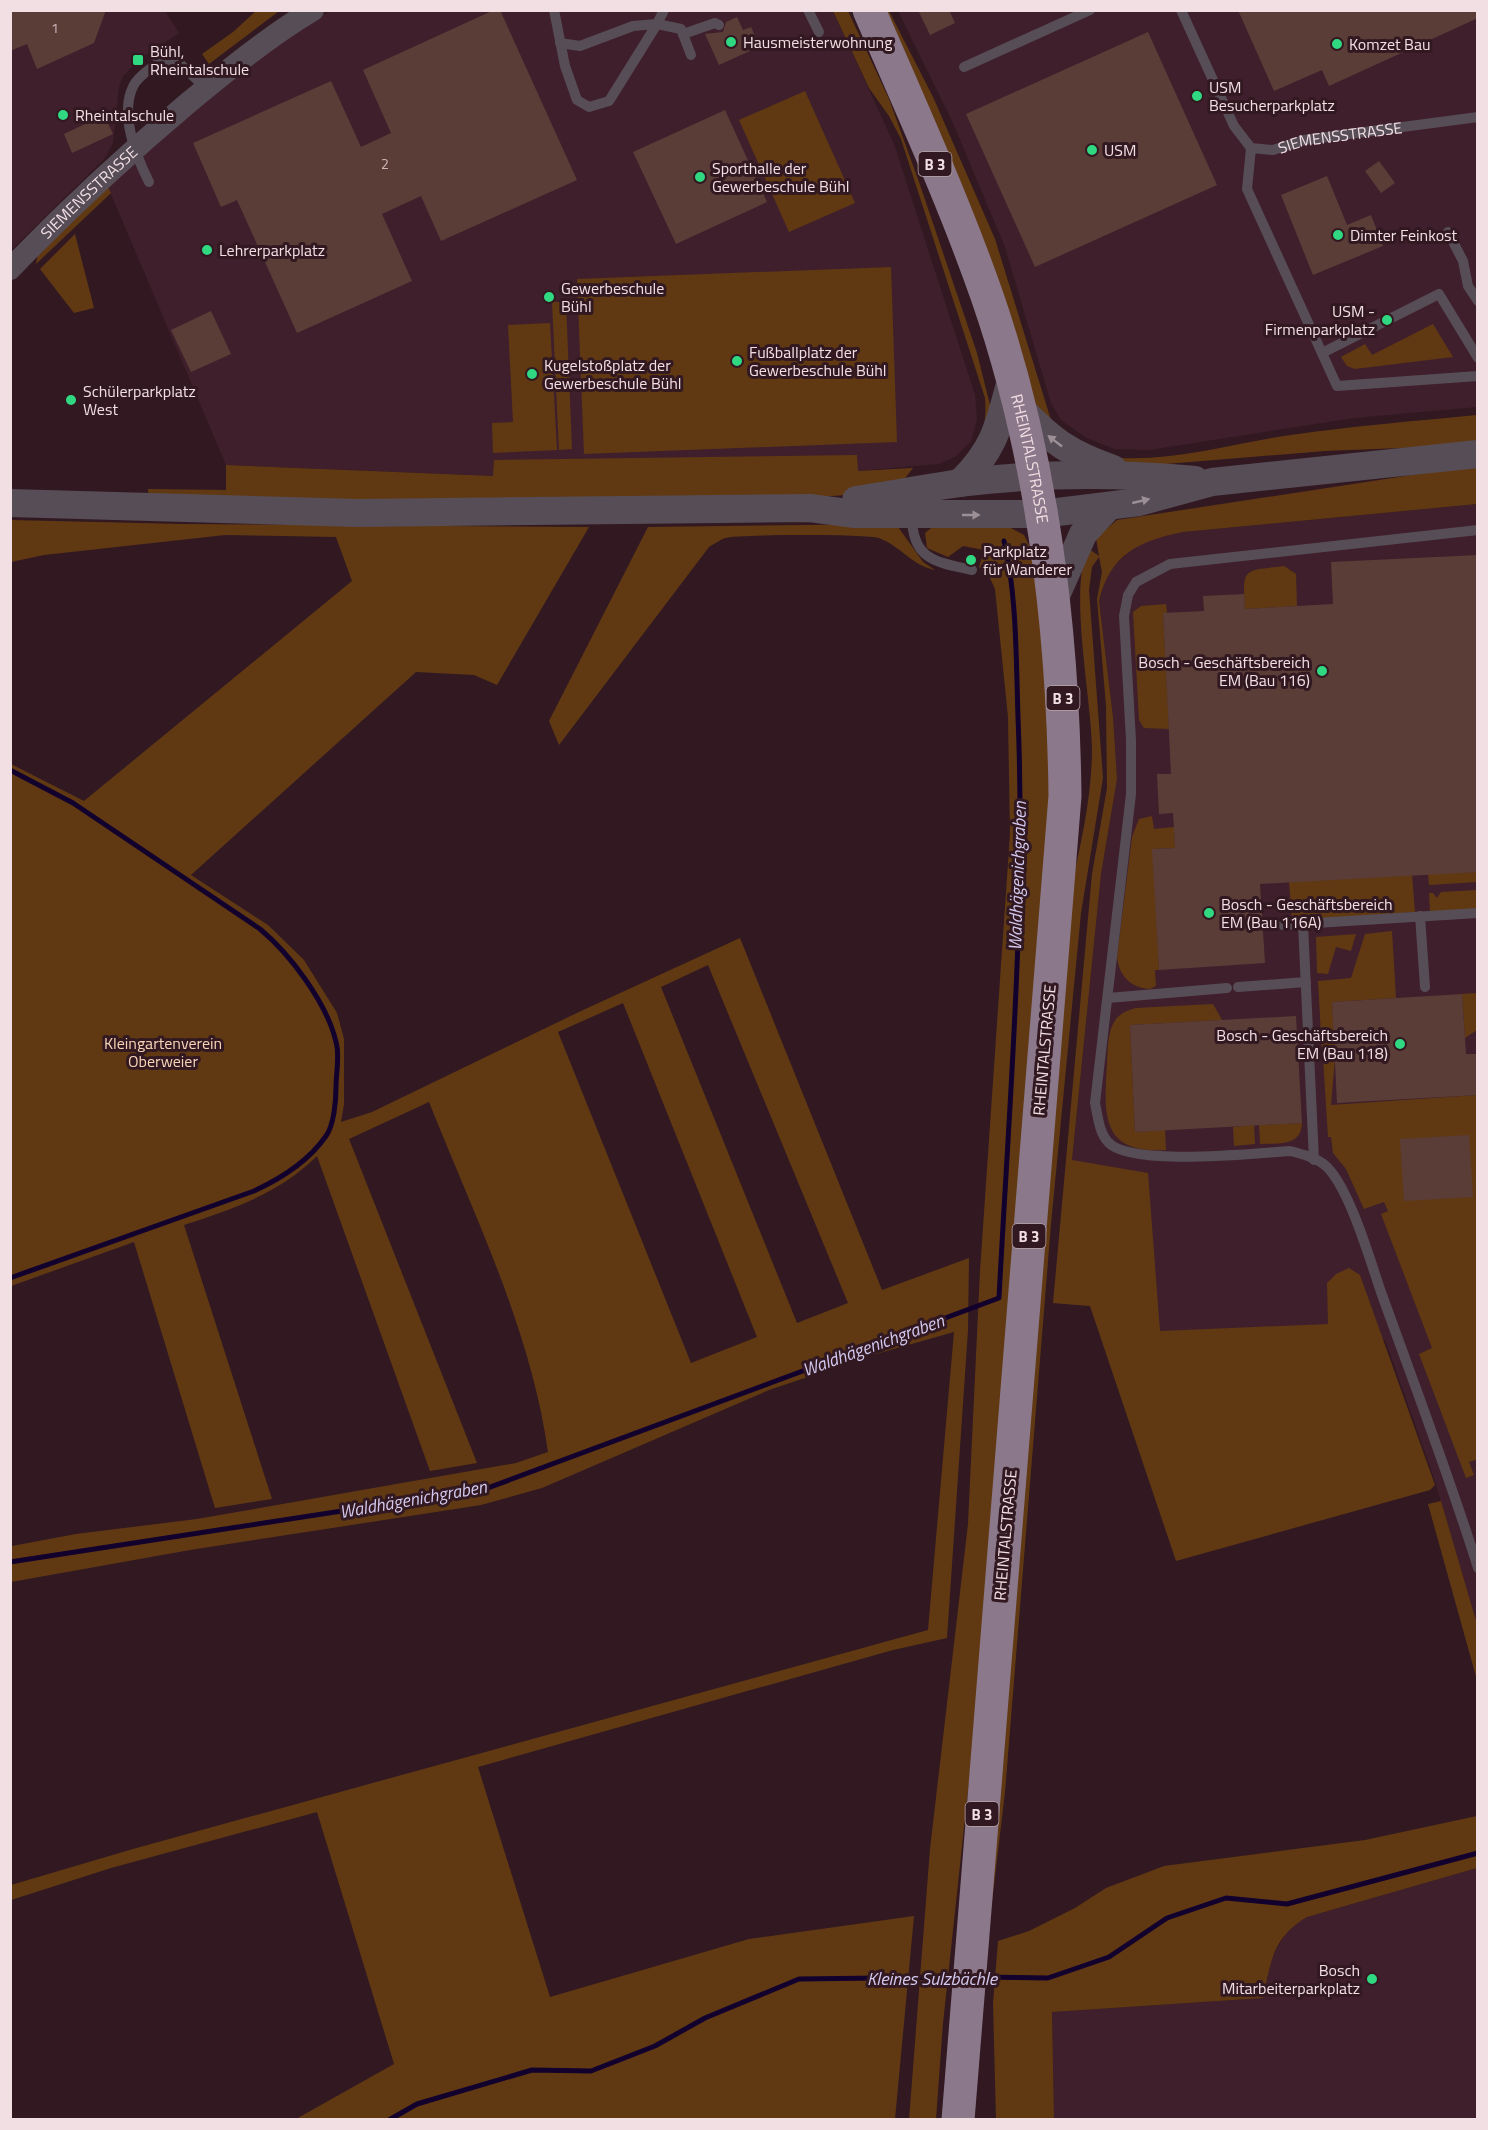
<svg xmlns="http://www.w3.org/2000/svg" width="1488" height="2130" font-family="'Titillium Web',sans-serif">
<style>
.built{fill:#3f1f2b}
.green{fill:#603913;fill-rule:evenodd}
.lines{fill:none;stroke-linecap:round;stroke-linejoin:round}
.stream{stroke:#13012d;stroke-width:5}
.building{fill:#5b3d38}
.service{stroke:#574d56;stroke-width:10}
.minor{stroke:#574d56;stroke-width:22}
.tertiary{stroke:#574d56;stroke-width:28}
.primary{stroke:#8b788a;stroke-width:33}
.oneway{fill:#9d8f96}
.poi-dot{fill:#31d882;stroke:#321921;stroke-width:2}
.labels{text-anchor:middle;dominant-baseline:central;stroke-width:6;stroke-linejoin:round;paint-order:stroke}
.number-label{font-size:14px;fill:#ccb6b9}
.shield{fill:#321921;stroke:#b8a4aa;stroke-width:1.5}
.shield-label{font-size:15px;font-weight:bold;fill:#f2dfe4}
.poi-label{font-size:16px;fill:#f2dfe4;stroke:#321921;text-anchor:start}
.street-label{font-size:16px;fill:#f2dfe4;stroke:#321921}
.park-label{font-size:16px;fill:#f7d4b7;stroke:#321921}
.water-label{font-size:18px;font-style:italic;fill:#d3c9f0;stroke:#321921}
</style>
<rect width="100%" height="100%" fill="#321921"/>
<g class="built">
<polygon points="11,11 165,11 179,33 142,57 123,76 119,87 113,143 105,158 11,250"/>
<polygon points="330,11 833,11 894,144 975,395 977,419 971,441 956,456 939,464 857,471 494,476 226,465 108,187 219,87 293,33"/>
<polygon points="898,11 1477,11 1477,407 1354,418 1149,450 1114,449 1085,437 1061,420 1051,403 1005,247 953,123"/>
<polygon points="1477,504 1477,1624 1434,1478 1385,1340 1105,1349 1090,1306 1053,1303 1072,1160 1101,874 1117,779 1113,717 1099,601 1107,574 1130,550 1156,537 1183,532"/>
<polygon points="1477,1868 1477,2119 1054,2119 1052,2012 1263,1998 1271,1960 1288,1928 1307,1917"/>
</g>
<g class="green">
<polygon points="256,11 279,11 209,64 202,54 233,32"/>
<path d="M 833,11 L 848,11 L 889,99 L 919,182 L 977,353 L 990,405 L 992,422 L 990,433 L 981,454 L 969,468 L 947,482 L 916,486 C 922,476 930,477 940,474 C 977,466 988,432 985,398 L 901,139 L 889,116 L 869,88 Z"/>
<polygon points="884,11 889,11 933,97 995,239 1051,420 1038,411"/>
<polygon points="805,91 855,203 789,232 739,120"/>
<polygon points="108,187 111,193 36,264 38,254"/>
<polygon points="75,234 94,308 74,313 40,269"/>
<polygon points="891,267 897,442 584,454 577,279"/>
<polygon points="552,302 566,302 572,449 559,450"/>
<polygon points="550,323 557,450 493,453 492,423 513,422 508,325"/>
<polygon points="1433,324 1453,357 1355,369 1347,366 1341,357 1365,344 1372,355"/>
<path d="M 1477,415 L 1477,445 L 1325,451 L 1141,466 L 1115,463 L 1119,458 C 1178,461 1233,443 1291,435 C 1353,426 1415,421 1477,415 Z"/>
<polygon points="857,455 858,471 913,468 902,482 861,494 728,503 149,501 148,489 226,490 226,465 493,476 494,460"/>
<path d="M 1477,465 L 1477,504 L 1183,532 C 1139,541 1110,554 1099,601 L 1113,717 L 1117,779 L 1101,874 L 1072,1160 L 1148,1173 L 1160,1331 L 1328,1324 L 1327,1283 L 1336,1274 L 1349,1268 L 1360,1275 L 1435,1485 L 1430,1490 L 1176,1561 L 1090,1306 L 1053,1303 L 1092,874 L 1107,788 L 1106,706 L 1097,599 L 1102,572 L 1099,557 L 1092,567 L 1089,590 L 1103,778 L 1081,913 L 1051,1224 L 1005,1792 L 985,1962 L 1071,889 C 1081,843 1091,800 1092,753 C 1093,705 1067,585 1089,549 L 1099,556 L 1096,538 L 1117,520 Z"/>
<path d="M 11,520 L 181,524 L 589,527 L 497,685 L 474,675 L 416,672 L 191,875 L 268,925 L 304,960 L 337,1013 L 344,1039 L 344,1104 L 341,1122 L 372,1112 L 581,1011 L 740,938 L 882,1290 L 969,1258 L 968,1330 L 947,1638 L 893,1650 L 478,1767 L 550,1997 L 749,1939 L 914,1916 L 895,2119 L 296,2119 L 394,2064 L 317,1812 L 111,1868 L 11,1900 L 11,1885 L 133,1849 L 928,1630 L 954,1332 L 876,1354 L 769,1390 L 542,1488 L 481,1505 L 190,1550 L 11,1582 L 10,1542 L 12,1546 L 76,1534 L 197,1519 L 516,1463 L 548,1452 C 531,1330 474,1215 429,1102 L 349,1139 L 477,1463 L 430,1471 L 317,1156 C 280,1193 233,1209 184,1225 L 272,1499 L 215,1508 L 134,1242 L 11,1286 L 11,764 L 84,801 L 352,581 L 336,537 L 225,535 L 44,555 L 11,562 ZM 708,965 L 848,1303 L 797,1323 L 661,987 ZM 623,1003 L 757,1337 L 691,1363 L 558,1032 Z"/>
<path d="M 896,524 L 923,562 L 935,570 C 913,566 900,546 879,538 C 867,534 738,534 725,538 C 720,540 714,544 709,547 L 559,745 L 549,721 L 648,527 Z"/>
<polygon points="936,524 1009,527 1024,535 1033,553 1047,694 1050,838 993,1558 943,2023 936,2119 909,2120 930,1849 968,1524 980,1271 1010,834 1008,717 995,589 989,576 979,567 984,550 963,546 948,557 927,548 925,533"/>
<path d="M 1284,566 L 1296,574 L 1297,606 L 1245,609 C 1242,566 1244,571 1284,566 Z"/>
<polygon points="1166,604 1167,613 1163,613 1169,729 1144,728 1139,720 1133,612 1141,606"/>
<path d="M 1152,816 L 1154,829 L 1174,827 L 1175,848 L 1153,849 L 1159,970 L 1155,970 L 1156,986 L 1150,989 C 1131,988 1119,976 1117,957 L 1132,837 L 1139,819 Z"/>
<polygon points="1477,872 1477,882 1429,885 1428,874"/>
<polygon points="1412,875 1415,912 1292,921 1289,882"/>
<polygon points="1477,890 1477,910 1430,913 1429,893 1433,893 1437,898 1441,892"/>
<polygon points="1392,931 1396,998 1332,1002 1335,1051 1322,1052 1318,981 1351,978 1365,934"/>
<polygon points="1356,934 1351,951 1336,947 1328,974 1317,973 1316,937"/>
<polygon points="1477,993 1477,1030 1465,1038 1462,994"/>
<path d="M 1213,1004 L 1222,1020 L 1130,1025 L 1135,1132 L 1165,1130 L 1166,1150 C 1100,1154 1104,1114 1107,1064 C 1108,1049 1107,1031 1116,1019 C 1121,1013 1128,1010 1136,1008 Z"/>
<polygon points="1323,1058 1335,1058 1331,1105 1477,1095 1478,1459 1469,1462 1474,1475 1466,1478 1419,1354 1432,1348 1381,1214 1388,1211 1384,1202 1364,1209 1346,1169 1333,1153 1331,1137 1328,1137"/>
<path d="M 1302,1123 C 1301,1147 1278,1143 1260,1144 L 1259,1125 Z"/>
<polygon points="1254,1125 1255,1144 1234,1146 1233,1127"/>
<polygon points="1441,1501 1477,1624 1477,1680 1428,1504"/>
<path d="M 1477,1816 L 1477,1868 L 1307,1917 C 1273,1937 1271,1961 1263,1998 L 1052,2012 L 1054,2119 L 996,2119 L 993,2004 L 998,1941 L 1029,1931 L 1075,1908 L 1106,1888 L 1164,1866 L 1365,1840 Z"/>
</g>
<g class="lines">
<g class="stream">
<path d="M 10,770 L 73,803 L 260,929 C 290,954 327,1003 336,1042 C 340,1055 336,1073 336,1087 C 336,1101 334,1125 326,1136 C 308,1162 280,1179 254,1191 L 10,1278"/>
<path d="M 10,1562 L 485,1489 L 999,1298 C 1009,1105 1026,911 1018,717 C 1016,661 1017,595 1004,541"/>
<polyline points="980,1977 1048,1978 1109,1957 1167,1918 1226,1898 1287,1904 1478,1853"/>
<polyline points="389,2120 417,2104 532,2070 591,2071 655,2046 705,2018 799,1979 958,1977"/>
</g>
</g>
<g class="building">
<polygon points="10,10 106,10 94,43 37,69 27,44 10,51"/>
<polygon points="494,10 500,10 577,180 441,241 421,196 382,214 412,281 297,333 237,200 221,207 193,143 331,81 361,147 391,133 363,70"/>
<polygon points="918,10 949,10 955,23 930,35"/>
<polygon points="1238,10 1478,10 1478,18 1329,86 1322,70 1274,91"/>
<polygon points="737,17 743,30 751,27 757,40 749,44 752,50 719,65 705,34 723,32 726,22"/>
<polygon points="1148,32 1217,185 1035,267 966,114"/>
<polygon points="725,110 767,202 676,244 633,152"/>
<polygon points="104,115 113,134 72,153 64,134"/>
<polygon points="1379,161 1395,183 1381,193 1365,171"/>
<polygon points="1327,176 1347,225 1371,215 1383,246 1313,275 1281,195"/>
<polygon points="211,311 231,354 191,372 171,330"/>
<polygon points="1478,555 1478,872 1260,884 1265,963 1159,970 1152,849 1175,848 1173,813 1159,814 1157,774 1171,774 1163,613 1204,611 1203,596 1244,594 1245,609 1333,604 1331,562"/>
<polygon points="1462,994 1466,1054 1478,1054 1478,1095 1337,1103 1332,1002"/>
<polygon points="1296,1016 1302,1123 1135,1132 1130,1025"/>
<polygon points="1469,1135 1473,1197 1404,1201 1400,1139"/>
</g>
<g class="lines">
<g class="service">
<polyline points="554,10 565,66 577,100 589,107 609,101 657,24 681,29 691,55"/>
<polyline points="808,10 819,32"/>
<path id="s1" d="M 1181,10 L 1234,126 L 1251,148 L 1273,150 L 1304,140 L 1478,117"/>
<polyline points="683,34 715,23 719,25"/>
<polyline points="560,43 580,46 633,26 657,24 664,10"/>
<polyline points="964,67 1090,10"/>
<polyline points="1251,148 1247,189 1337,386 1478,376"/>
<path d="M 149,182 C 136,156 118,111 135,83 C 142,73 154,66 164,59 L 178,62 L 206,88"/>
<polyline points="1448,232 1463,261 1468,286 1478,301"/>
<polyline points="1322,353 1439,294 1478,358"/>
<path d="M 912,516 C 912,560 936,562 972,570"/>
<path d="M 1478,530 L 1170,564 L 1136,582 L 1128,595 L 1124,616 L 1131,740 L 1131,794 L 1095,1103 C 1098,1117 1099,1132 1108,1142 C 1129,1167 1255,1153 1290,1151 C 1302,1154 1318,1158 1327,1167 C 1350,1190 1370,1260 1381,1292 C 1414,1384 1449,1475 1478,1568"/>
<polyline points="1420,916 1425,987"/>
<polyline points="1303,924 1314,1160"/>
<polyline points="1283,925 1478,913"/>
<polyline points="1238,987 1306,982"/>
<polyline points="1108,998 1227,988"/>
</g>
<path class="minor" id="s2" d="M 10,269 C 67,210 125,156 188,103 C 228,70 268,37 313,10"/>
<g class="tertiary">
<path d="M 1021,409 C 1053,442 1070,454 1113,469"/>
<path d="M 960,483 C 995,449 999,425 1011,380"/>
<path d="M 856,500 C 891,495 925,488 960,483 C 1038,473 1117,473 1195,480"/>
<polyline points="10,503 358,513 810,508 855,514 1041,514 1139,502 1212,482 1478,454"/>
<polyline points="1054,600 1083,534 1109,506"/>
</g>
<path class="primary" id="s3" d="M 869,10 C 910,105 953,199 987,296 C 1043,457 1063,627 1065,796 L 958,2120"/>
</g>
<defs><path id="oneway-solid" d="M-6-.8H1V-3.2L6.5 0L1 3.2V.8H-6Z" transform="scale(1.5)"/></defs>
<g class="oneway">
<use href="#oneway-solid" transform="translate(1055 441) rotate(-142)"/>
<use href="#oneway-solid" transform="translate(1141 501) rotate(-13)"/>
<use href="#oneway-solid" transform="translate(971 515)"/>
</g>
<g class="poi-dot">
<circle cx="731" cy="42" r="6"/>
<circle cx="1337" cy="44" r="6"/>
<rect x="132" y="54" width="12" height="12" rx="3"/>
<circle cx="1197" cy="96" r="6"/>
<circle cx="63" cy="115" r="6"/>
<circle cx="1092" cy="150" r="6"/>
<circle cx="700" cy="177" r="6"/>
<circle cx="1338" cy="235" r="6"/>
<circle cx="207" cy="250" r="6"/>
<circle cx="549" cy="297" r="6"/>
<circle cx="1387" cy="320" r="6"/>
<circle cx="737" cy="361" r="6"/>
<circle cx="532" cy="374" r="6"/>
<circle cx="71" cy="400" r="6"/>
<circle cx="971" cy="560" r="6"/>
<circle cx="1322" cy="671" r="6"/>
<circle cx="1209" cy="913" r="6"/>
<circle cx="1400" cy="1044" r="6"/>
<circle cx="1372" cy="1979" r="6"/>
</g>
<g class="labels">
<g class="number-label">
<text x="55" y="27">1</text>
<text x="385" y="163">2</text>
</g>
<g class="shield">
<rect x="918.5" y="152" width="33" height="24" rx="4.5"/>
<rect x="1046.5" y="686" width="33" height="24" rx="4.5"/>
<rect x="1012.5" y="1224" width="33" height="24" rx="4.5"/>
<rect x="965.5" y="1802" width="33" height="24" rx="4.5"/>
</g>
<g class="shield-label">
<text x="935" y="164">B 3</text>
<text x="1063" y="698">B 3</text>
<text x="1029" y="1236">B 3</text>
<text x="982" y="1814">B 3</text>
</g>
<g class="poi-label">
<text x="743" y="42">Hausmeisterwohnung</text>
<text x="1349" y="44">Komzet Bau</text>
<text x="150" y="51">Bühl,<tspan x="150" dy="18">Rheintalschule</tspan></text>
<text x="1209" y="87">USM<tspan x="1209" dy="18">Besucherparkplatz</tspan></text>
<text x="75" y="115">Rheintalschule</text>
<text x="1104" y="150">USM</text>
<text x="712" y="168">Sporthalle der<tspan x="712" dy="18">Gewerbeschule Bühl</tspan></text>
<text x="1350" y="235">Dimter Feinkost</text>
<text x="219" y="250">Lehrerparkplatz</text>
<text x="561" y="288">Gewerbeschule<tspan x="561" dy="18">Bühl</tspan></text>
<text x="1375" y="311" text-anchor="end">USM -<tspan x="1375" dy="18">Firmenparkplatz</tspan></text>
<text x="749" y="352">Fußballplatz der<tspan x="749" dy="18">Gewerbeschule Bühl</tspan></text>
<text x="544" y="365">Kugelstoßplatz der<tspan x="544" dy="18">Gewerbeschule Bühl</tspan></text>
<text x="83" y="391">Schülerparkplatz<tspan x="83" dy="18">West</tspan></text>
<text x="983" y="551">Parkplatz<tspan x="983" dy="18">für Wanderer</tspan></text>
<text x="1310" y="662" text-anchor="end">Bosch - Geschäftsbereich<tspan x="1310" dy="18">EM (Bau 116)</tspan></text>
<text x="1221" y="904">Bosch - Geschäftsbereich<tspan x="1221" dy="18">EM (Bau 116A)</tspan></text>
<text x="1388" y="1035" text-anchor="end">Bosch - Geschäftsbereich<tspan x="1388" dy="18">EM (Bau 118)</tspan></text>
<text x="1360" y="1970" text-anchor="end">Bosch<tspan x="1360" dy="18">Mitarbeiterparkplatz</tspan></text>
</g>
<g class="street-label">
<text stroke="none"><textPath href="#s1" startOffset="246">SIEMENSSTRASSE</textPath></text>
<text stroke="none"><textPath href="#s2" startOffset="110">SIEMENSSTRASSE</textPath></text>
<text stroke="none"><textPath href="#s3" startOffset="478">RHEINTALSTRASSE</textPath></text>
<text transform="translate(1044 1050) rotate(-85)">RHEINTALSTRASSE</text>
<text transform="translate(1005 1535) rotate(-85)">RHEINTALSTRASSE</text>
</g>
<g class="park-label">
<text x="163" y="1043">Kleingartenverein<tspan x="163" dy="18">Oberweier</tspan></text>
</g>
<g class="water-label">
<text transform="translate(1017 876) rotate(-88)">Waldhägenichgraben</text>
<text transform="translate(873 1345) rotate(-20)">Waldhägenichgraben</text>
<text transform="translate(413 1499) rotate(-10)">Waldhägenichgraben</text>
<text x="932" y="1978">Kleines Sulzbächle</text>
</g>
</g>
<rect width="1488" height="2130" fill="none" stroke="#f2dfe4" stroke-width="24"/>
</svg>
